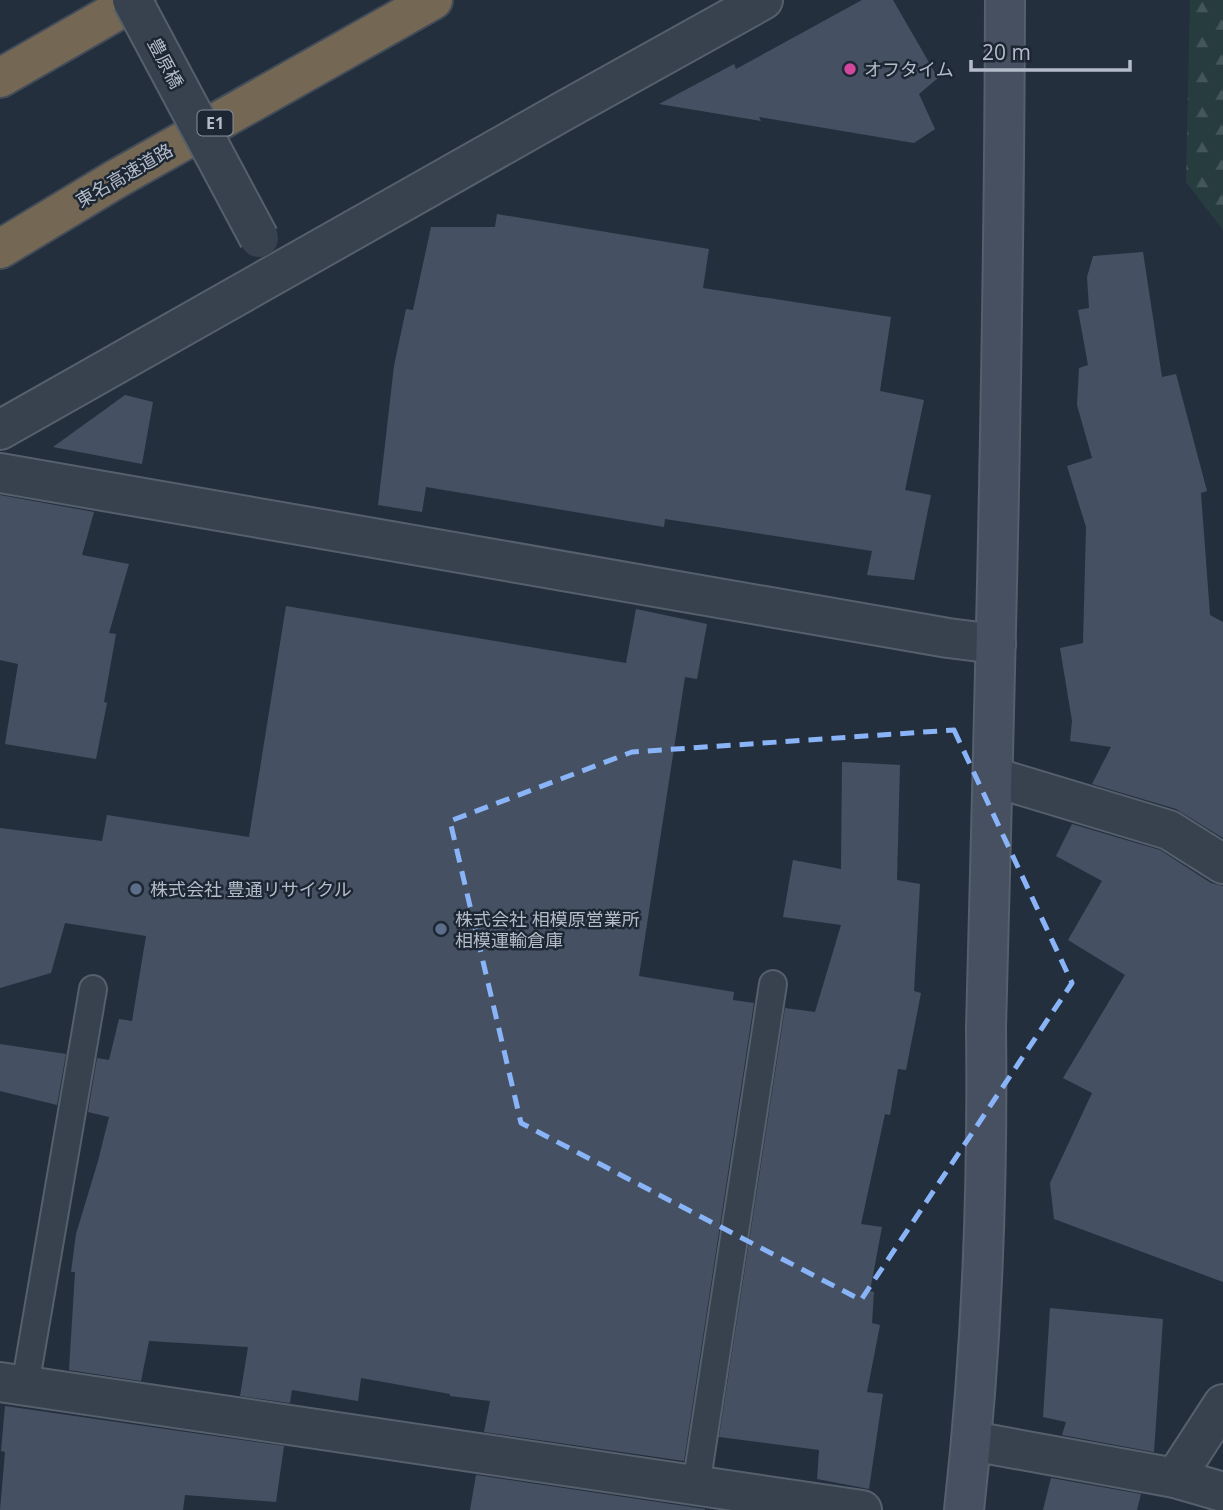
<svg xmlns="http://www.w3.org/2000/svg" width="1223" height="1510" font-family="'Open Sans','Noto Sans JP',sans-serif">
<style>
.forest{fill:url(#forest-firs)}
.building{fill:#455162}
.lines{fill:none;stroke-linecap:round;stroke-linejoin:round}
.lane-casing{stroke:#565f6c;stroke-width:30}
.street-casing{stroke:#565f6c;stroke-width:42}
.secondary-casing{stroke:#565f6c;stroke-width:42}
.highway-casing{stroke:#434c59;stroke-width:42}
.lane{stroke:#38414e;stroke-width:26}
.street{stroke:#38414e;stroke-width:38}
.secondary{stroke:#465061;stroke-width:38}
.highway{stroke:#746855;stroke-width:38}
.street-bridge-casing{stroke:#565f6c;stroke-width:42;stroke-linecap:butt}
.street-bridge{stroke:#38414e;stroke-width:38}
.marked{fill:none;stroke:#8ab4f8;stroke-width:5;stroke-dasharray:14 9;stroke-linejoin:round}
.hotel-dot{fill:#d1479c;stroke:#1d2633;stroke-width:2.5}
.service-dot{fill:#5c6f8a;stroke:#1d2633;stroke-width:2.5}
.labels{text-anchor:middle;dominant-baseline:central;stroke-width:5;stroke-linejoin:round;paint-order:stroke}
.shield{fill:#1d2633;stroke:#878f9c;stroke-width:2}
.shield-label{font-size:16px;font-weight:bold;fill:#b4bcc9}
.street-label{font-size:18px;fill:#b4bcc9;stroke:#1d2633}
.poi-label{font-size:18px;fill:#b4bcc9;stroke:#1d2633;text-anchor:start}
</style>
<defs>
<pattern id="forest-firs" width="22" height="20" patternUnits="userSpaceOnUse" patternTransform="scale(1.75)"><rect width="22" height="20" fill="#263c3f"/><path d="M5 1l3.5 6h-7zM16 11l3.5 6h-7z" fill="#435659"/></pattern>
</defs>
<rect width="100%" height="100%" fill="#242f3e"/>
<polygon class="forest" points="1190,0 1223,0 1223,230 1186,182"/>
<g class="building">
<polygon points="862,0 893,0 938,78 919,94 935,129 914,143 759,117 761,121 659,104 734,64 736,69"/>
<polygon points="497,214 709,249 703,288 891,317 880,391 924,400 905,490 931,495 914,580 867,575 872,551 665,519 664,527 426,487 422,512 378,505 394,366 406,309 413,310 431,227 495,227"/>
<polygon points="1143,252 1162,377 1176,374 1207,491 1201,493 1210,615 1223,622 1223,838 1176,809 1092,784 1111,747 1070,741 1072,721 1060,648 1083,643 1086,527 1067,466 1092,458 1077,405 1079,368 1088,365 1078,310 1089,308 1087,277 1093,256"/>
<polygon points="125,395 153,402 142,464 53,447"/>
<polygon points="0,495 94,512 82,555 129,564 109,633 116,634 104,702 107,703 96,759 5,744 18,664 0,660"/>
<polygon points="286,606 626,663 636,609 707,624 697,679 685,677 639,976 734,992 733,1000 754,1003 684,1461 484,1432 490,1401 450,1396 450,1394 361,1378 358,1401 292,1390 290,1403 240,1396 248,1347 149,1341 141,1381 69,1370 75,1272 71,1272 76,1234 98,1161 109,1117 88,1112 97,1058 109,1060 119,1019 132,1021 146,936 65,923 51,973 0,988 0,828 102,841 107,815 249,837"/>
<polygon points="842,762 900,765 897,880 920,884 914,991 921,993 906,1070 898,1069 890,1115 885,1114 861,1224 882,1227 870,1291 874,1292 872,1323 880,1325 867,1392 883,1394 869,1489 817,1479 819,1450 719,1437 785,1008 815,1012 841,925 783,917 793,860 841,869"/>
<polygon points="1072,824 1160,850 1211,883 1223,886 1223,1282 1054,1219 1050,1183 1092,1093 1063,1078 1125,975 1068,940 1102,881 1056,856"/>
<polygon points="0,1044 66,1054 57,1105 0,1091"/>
<polygon points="1050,1308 1163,1319 1154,1452 1062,1435 1066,1422 1043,1417"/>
<polygon points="5,1406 284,1446 276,1502 185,1495 183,1510 0,1510 5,1452 1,1451"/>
<polygon points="476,1475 705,1509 705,1510 470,1510"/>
<polygon points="1051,1478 1141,1494 1137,1510 1043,1510"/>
</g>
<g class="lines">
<g class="lane-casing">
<g id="lane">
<polyline points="25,1386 93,989"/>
<polyline points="696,1486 773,984"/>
</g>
</g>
<g class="street-casing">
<g id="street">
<polyline points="0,430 567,109 763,0"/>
<polyline points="0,473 948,638 996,644"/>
<polyline points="993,777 1169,830 1223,864"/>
<polyline points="0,1382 862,1510"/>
<polyline points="972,1441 1175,1478 1223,1492"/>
<polyline points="1175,1478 1223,1404"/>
</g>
</g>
<g class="secondary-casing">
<path id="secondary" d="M 964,1510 C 982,1350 988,1189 986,1028 C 995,685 1004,343 1005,0"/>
</g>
<g class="highway-casing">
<g id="highway">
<polyline points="0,78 136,0"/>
<polyline points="0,249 116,179 433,0"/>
</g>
</g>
<use href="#lane" class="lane"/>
<use href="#street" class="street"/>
<use href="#secondary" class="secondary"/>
<use href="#highway" class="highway"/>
<g class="street-bridge-casing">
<polyline id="street-bridge" points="132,0 259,238"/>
</g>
<use href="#street-bridge" class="street-bridge"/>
</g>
<path class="marked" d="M 954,730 L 1072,983 L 861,1300 L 521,1123 L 450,821 L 632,752 Z"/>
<circle class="hotel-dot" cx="850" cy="69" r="7"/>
<g class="service-dot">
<circle cx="136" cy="889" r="7"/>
<circle cx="441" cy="929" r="7"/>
</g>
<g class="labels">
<rect class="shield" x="197.5" y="110.5" width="35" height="25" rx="5"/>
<g class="shield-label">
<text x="215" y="123">E1</text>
</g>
<g class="street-label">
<text transform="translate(166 63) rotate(62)">豊原橋</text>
<text transform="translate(124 175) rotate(-30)">東名高速道路</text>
</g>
<g class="poi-label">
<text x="864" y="69">オフタイム</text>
<text x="150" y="889">株式会社 豊通リサイクル</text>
<text x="455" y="919">株式会社 相模原営業所<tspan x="455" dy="21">相模運輸倉庫</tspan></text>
</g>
</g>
<path d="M971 60v10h159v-10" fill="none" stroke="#b4bcc9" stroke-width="3.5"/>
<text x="982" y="60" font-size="21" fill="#b4bcc9" stroke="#1d2633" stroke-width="5" paint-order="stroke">20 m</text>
</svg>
